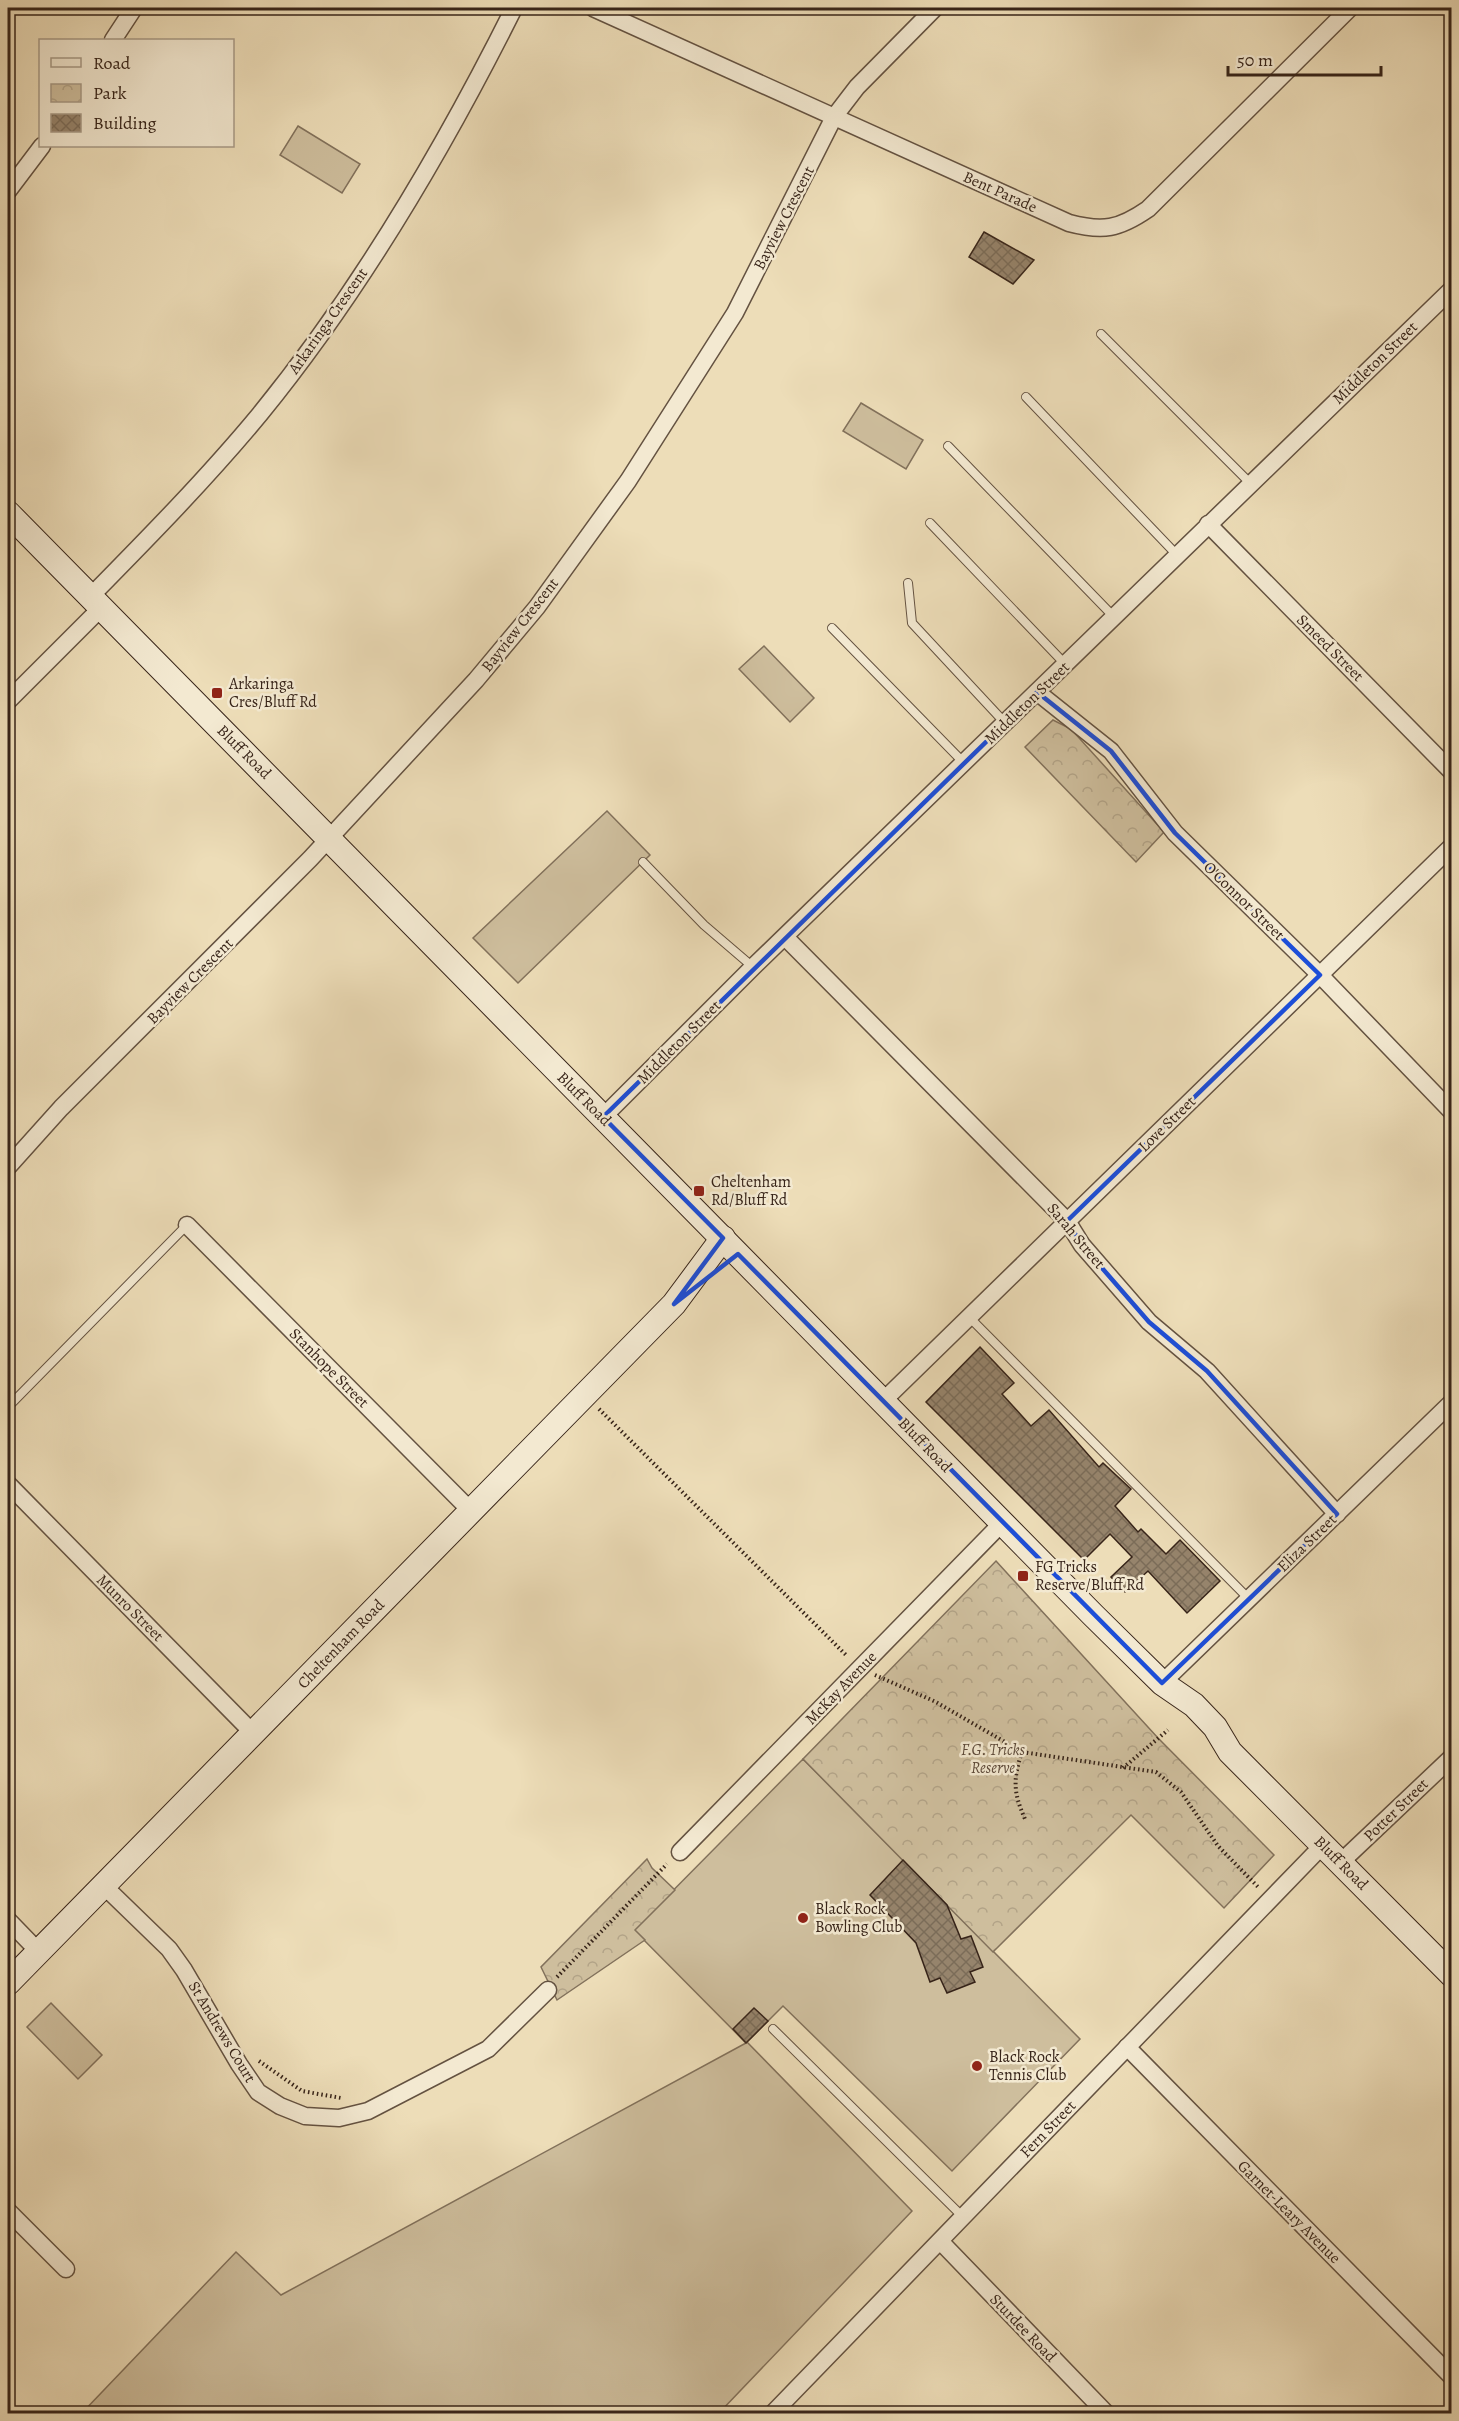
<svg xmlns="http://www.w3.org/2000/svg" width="1459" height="2421" font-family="Alegreya,serif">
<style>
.green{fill:#cebe9d;stroke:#82715b;stroke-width:1.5}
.park{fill:url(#park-crowns);stroke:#82715b;stroke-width:1.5}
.building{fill:url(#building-cross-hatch);stroke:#372419;stroke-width:1.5}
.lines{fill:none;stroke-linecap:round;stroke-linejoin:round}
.lane-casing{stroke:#645241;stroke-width:10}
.street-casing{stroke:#645241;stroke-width:19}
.secondary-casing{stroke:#372419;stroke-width:26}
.path{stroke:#372419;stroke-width:4;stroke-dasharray:1.5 3;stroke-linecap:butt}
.lane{stroke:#f3e9d1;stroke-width:8}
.street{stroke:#f3e9d1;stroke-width:16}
.secondary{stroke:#f3e9d1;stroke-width:24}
.marked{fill:none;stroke:#1d4ed8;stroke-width:4.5;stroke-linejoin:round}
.poi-dot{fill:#8f2418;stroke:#f3e9d1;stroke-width:2}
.labels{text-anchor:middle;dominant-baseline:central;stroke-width:5;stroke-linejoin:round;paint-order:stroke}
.street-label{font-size:16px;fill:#372419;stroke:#f3e9d1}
.poi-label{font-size:16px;fill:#372419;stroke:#f3e9d1;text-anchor:start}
.park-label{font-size:16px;font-style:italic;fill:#5d4a3a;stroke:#f3e9d1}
</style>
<defs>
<pattern id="park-crowns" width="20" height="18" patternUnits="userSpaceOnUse" patternTransform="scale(1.5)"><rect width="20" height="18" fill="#cebe9d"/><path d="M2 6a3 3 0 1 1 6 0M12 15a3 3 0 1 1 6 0" fill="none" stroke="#b2a387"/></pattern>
<pattern id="building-cross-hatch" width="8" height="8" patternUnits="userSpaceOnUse" patternTransform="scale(1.5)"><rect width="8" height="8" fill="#96846c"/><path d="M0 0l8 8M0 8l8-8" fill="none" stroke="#7b6c58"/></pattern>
</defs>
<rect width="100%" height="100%" fill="#edddb8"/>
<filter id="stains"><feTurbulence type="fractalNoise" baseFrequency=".00333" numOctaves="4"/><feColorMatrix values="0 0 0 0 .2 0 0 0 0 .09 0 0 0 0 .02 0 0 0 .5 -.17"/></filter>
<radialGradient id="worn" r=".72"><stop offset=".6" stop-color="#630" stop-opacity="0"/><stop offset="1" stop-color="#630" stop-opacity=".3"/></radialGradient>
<g class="green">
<polygon points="298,126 360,164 342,193 280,155"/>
<polygon points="861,403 923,440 906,469 843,431"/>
<polygon points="764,646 814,698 790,722 739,669"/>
<polygon points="607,811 650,855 518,983 473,938"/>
<polygon points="803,1759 1080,2039 952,2171 783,2006 747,2042 912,2211 719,2413 81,2414 236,2252 281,2295 746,2043 634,1930"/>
<polygon points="51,2003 102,2055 78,2079 27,2027"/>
</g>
<g class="park">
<polygon points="1053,720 1071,729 1164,832 1136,862 1025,747"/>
<polygon points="996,1561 1158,1738 1274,1855 1224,1908 1131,1815 993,1952 803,1759"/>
<polygon points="647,1859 652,1868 675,1890 635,1930 645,1940 557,2000 541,1967"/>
</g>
<g class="building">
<polygon points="984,232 1034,260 1013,284 969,257"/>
<polygon points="980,1347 1014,1383 1002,1394 1031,1426 1049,1410 1099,1467 1103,1463 1131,1489 1115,1506 1138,1532 1141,1529 1166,1554 1180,1540 1220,1581 1187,1613 1148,1571 1125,1592 1111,1577 1132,1557 1110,1534 1084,1560 926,1402"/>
<polygon points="903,1860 947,1905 961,1939 971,1936 983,1967 970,1972 975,1982 947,1993 940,1978 930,1982 916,1943 870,1895"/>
<polygon points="754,2008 768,2021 746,2043 733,2029"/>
</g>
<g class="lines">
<g class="lane-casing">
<g id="lane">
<polyline points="1101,334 1250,483"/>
<polyline points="1026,397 1177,555"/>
<polyline points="948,446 1114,617"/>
<polyline points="930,523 1066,665"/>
<polyline points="908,583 912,623 1006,724"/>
<polyline points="832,628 965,764"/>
<polyline points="643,862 704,925 753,967"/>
<polyline points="969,1317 1249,1599"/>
<polyline points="8,1407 187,1225"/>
<polyline points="773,2029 963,2217"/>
</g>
</g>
<g class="street-casing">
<g id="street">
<path d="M 593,8 L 1069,223 C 1103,232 1119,229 1148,209 L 1350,8"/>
<polyline points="113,40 134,8"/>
<polyline points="8,191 42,146"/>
<polyline points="1208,524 1452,772"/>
<path d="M 90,597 C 148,538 207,478 260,414 C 361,290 443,150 514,8"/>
<polyline points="1037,692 1111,751 1175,833 1320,975 1452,1112"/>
<polyline points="8,701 101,608"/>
<polyline points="785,937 1067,1221 1082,1245 1149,1322 1207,1371 1337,1514"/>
<polyline points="603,1117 753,967 1452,289"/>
<polyline points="8,1167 61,1108 310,859 476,680 537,607 628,481 735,313 834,117 857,87 935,8"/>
<polyline points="187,1225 471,1511"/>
<polyline points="883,1401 1452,846"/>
<polyline points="8,1484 253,1733"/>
<polyline points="1162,1683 1452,1402"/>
<polyline points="680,1852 1002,1523"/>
<polyline points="1341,1862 1452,1757"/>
<polyline points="104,1886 169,1949 184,1970 239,2064 258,2092 280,2106 305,2116 339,2118 368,2111 488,2049 548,1990"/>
<polyline points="8,1920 39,1952"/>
<polyline points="1127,2047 1452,2377"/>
<polyline points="8,2211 66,2269"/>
<polyline points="940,2241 1107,2414"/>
<polyline points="772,2414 1323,1845"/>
</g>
</g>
<g class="secondary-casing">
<g id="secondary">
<polyline points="8,513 1093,1615 1162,1683 1194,1705 1215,1727 1230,1752 1452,1975"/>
<polyline points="8,1983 674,1304 723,1238"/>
</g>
</g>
<g class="path">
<polyline points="599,1409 847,1656"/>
<polyline points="875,1675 936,1702 1022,1752 1156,1772 1181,1792 1218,1846 1259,1888"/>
<path d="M 1022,1752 C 1013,1779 1013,1792 1025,1819"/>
<polyline points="1123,1768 1168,1730"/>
<polyline points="557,1977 667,1864"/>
<polyline points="259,2061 302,2091 341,2098"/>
</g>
<use href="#lane" class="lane"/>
<use href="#street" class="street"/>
<use href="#secondary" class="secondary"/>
</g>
<path class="marked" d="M 1037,692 L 1111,751 L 1175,833 L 1320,975 L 1067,1221 L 1082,1245 L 1149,1322 L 1207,1371 L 1337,1514 L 1162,1683 L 738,1254 L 674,1304 L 723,1238 L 603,1117 Z"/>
<g class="poi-dot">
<rect x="211" y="687" width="12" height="12" rx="3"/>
<rect x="693" y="1185" width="12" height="12" rx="3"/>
<rect x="1017" y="1570" width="12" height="12" rx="3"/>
<circle cx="803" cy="1918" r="6"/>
<circle cx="977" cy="2066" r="6"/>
</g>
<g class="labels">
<g class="street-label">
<text transform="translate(1000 192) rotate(24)">Bent Parade</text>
<text transform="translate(784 218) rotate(-63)">Bayview Crescent</text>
<text transform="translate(328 321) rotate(-55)">Arkaringa Crescent</text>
<text transform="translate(1375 363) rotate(-44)">Middleton Street</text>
<text transform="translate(520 625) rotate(-52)">Bayview Crescent</text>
<text transform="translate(1330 648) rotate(45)">Smeed Street</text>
<text transform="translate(1027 703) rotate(-44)">Middleton Street</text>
<text transform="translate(244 752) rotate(45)">Bluff Road</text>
<text transform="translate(1244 901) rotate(44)">O'Connor Street</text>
<text transform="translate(190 981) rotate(-45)">Bayview Crescent</text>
<text transform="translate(679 1042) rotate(-45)">Middleton Street</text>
<text transform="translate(584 1099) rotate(45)">Bluff Road</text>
<text transform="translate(1167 1124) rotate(-44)">Love Street</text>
<text transform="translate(1076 1236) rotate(50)">Sarah Street</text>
<text transform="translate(329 1368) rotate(45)">Stanhope Street</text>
<text transform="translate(925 1445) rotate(46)">Bluff Road</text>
<text transform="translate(1307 1543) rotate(-44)">Eliza Street</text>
<text transform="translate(130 1608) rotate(45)">Munro Street</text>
<text transform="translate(341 1644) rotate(-46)">Cheltenham Road</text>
<text transform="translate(841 1688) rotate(-46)">McKay Avenue</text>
<text transform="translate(1396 1810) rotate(-44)">Potter Street</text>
<text transform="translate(1341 1863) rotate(45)">Bluff Road</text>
<text transform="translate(222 2032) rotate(59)">St Andrews Court</text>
<text transform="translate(1048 2129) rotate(-46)">Fern Street</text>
<text transform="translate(1289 2212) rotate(45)">Garnet-Leary Avenue</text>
<text transform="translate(1023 2328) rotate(46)">Sturdee Road</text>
</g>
<g class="poi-label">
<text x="229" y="684">Arkaringa<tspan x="229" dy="18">Cres/Bluff Rd</tspan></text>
<text x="711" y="1182">Cheltenham<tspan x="711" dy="18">Rd/Bluff Rd</tspan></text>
<text x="1035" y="1567">FG Tricks<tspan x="1035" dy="18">Reserve/Bluff Rd</tspan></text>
<text x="815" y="1909">Black Rock<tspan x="815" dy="18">Bowling Club</tspan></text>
<text x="989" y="2057">Black Rock<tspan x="989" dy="18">Tennis Club</tspan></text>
</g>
<g class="park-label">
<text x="993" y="1750">F.G. Tricks<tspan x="993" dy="18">Reserve</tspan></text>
</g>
</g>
<rect width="1459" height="2421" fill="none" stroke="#edddb8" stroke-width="30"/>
<rect x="9" y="9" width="1441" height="2403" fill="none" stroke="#372419" stroke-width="3"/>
<rect x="15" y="15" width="1429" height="2391" fill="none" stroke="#372419" stroke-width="1.5"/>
<rect x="39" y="39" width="195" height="108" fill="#f3e9d1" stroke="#a89a87" stroke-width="1.5"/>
<rect x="51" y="58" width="30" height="9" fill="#f3e9d1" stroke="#a89a87" stroke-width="1.5"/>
<text x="93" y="69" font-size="18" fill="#372419">Road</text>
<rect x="51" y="84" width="30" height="18" fill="url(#park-crowns)" stroke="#a89a87" stroke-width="1.5"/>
<text x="93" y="99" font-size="18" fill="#372419">Park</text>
<rect x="51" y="114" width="30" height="18" fill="url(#building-cross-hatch)" stroke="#a89a87" stroke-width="1.5"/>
<text x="93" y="129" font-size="18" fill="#372419">Building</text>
<path d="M1228 66v9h153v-9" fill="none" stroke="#372419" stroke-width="3"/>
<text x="1237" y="66" font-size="18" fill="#372419" stroke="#f3e9d1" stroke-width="4.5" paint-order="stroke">50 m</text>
<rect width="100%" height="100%" filter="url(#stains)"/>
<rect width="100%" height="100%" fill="url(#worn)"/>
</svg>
